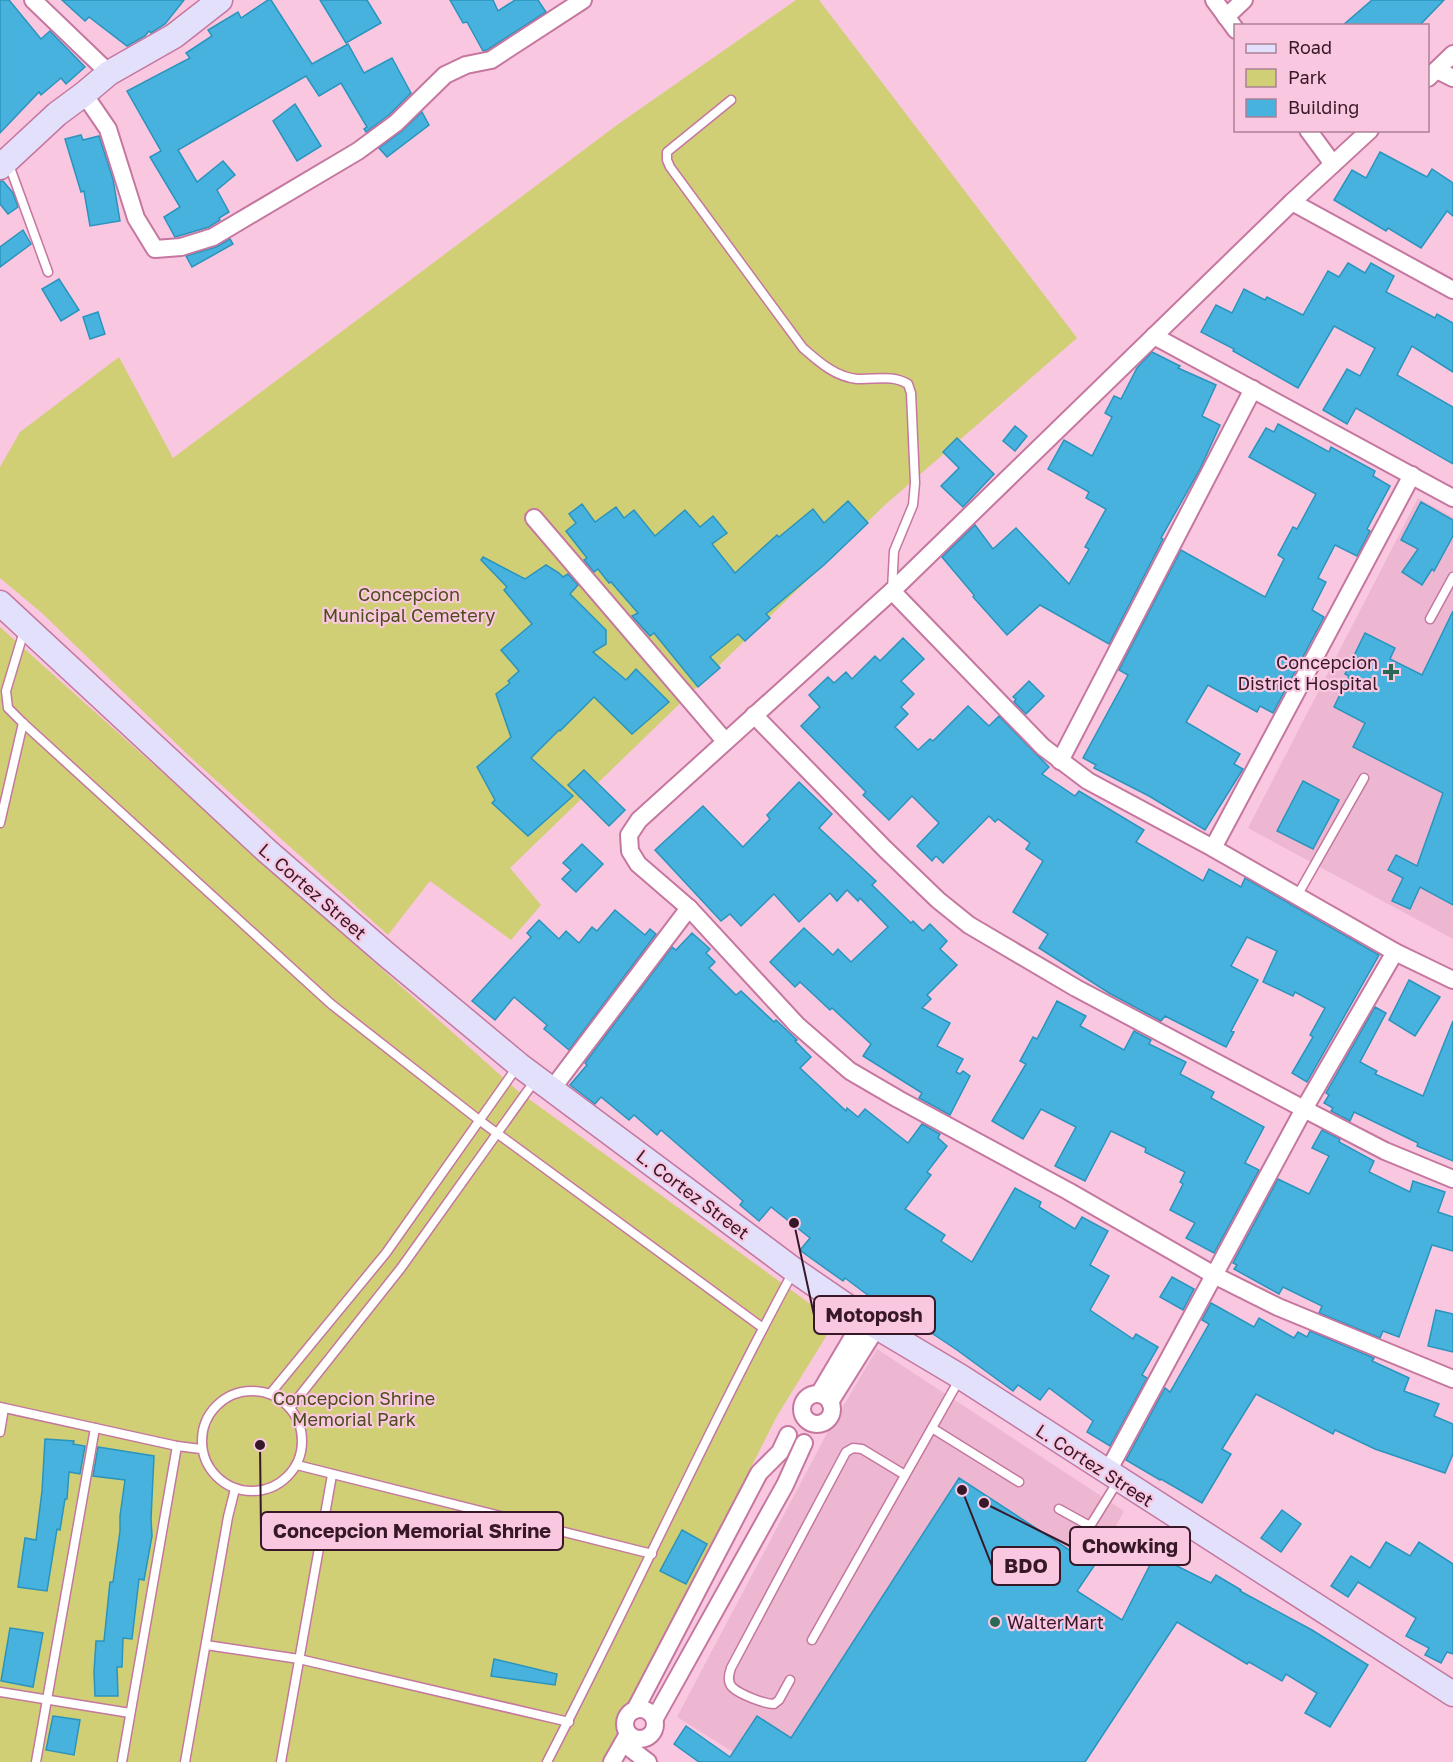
<svg xmlns="http://www.w3.org/2000/svg" width="1453" height="1762" font-family="'Golos Text',sans-serif">
<style>
.built{fill:#edb7d1}
.green{fill:#d0cf75}
.building{fill:#47b2de;stroke:#2b94bc;stroke-width:1.5}
.lines{fill:none;stroke-linecap:round;stroke-linejoin:round}
.lane-casing{stroke:#c5779f;stroke-width:11}
.street-casing{stroke:#c5779f;stroke-width:20}
.secondary-casing{stroke:#c5779f;stroke-width:27}
.lane{stroke:#fff;stroke-width:8}
.street{stroke:#fff;stroke-width:16}
.secondary{stroke:#e3e0fb;stroke-width:24}
.poi-dot{fill:#2c6954;stroke:#fac7e0;stroke-width:2}
.labels{text-anchor:middle;dominant-baseline:central;stroke-width:4.5;stroke-linejoin:round;paint-order:stroke}
.park-label{font-size:18px;fill:#4d4d1b;stroke:#fac7e0}
.poi-label{font-size:18px;fill:#371829;stroke:#fac7e0;text-anchor:end}
.street-label{font-size:18px;fill:#371829;stroke:#fac7e0}
.leader{fill:none;stroke:#371829;stroke-width:2}
.callout-dot{fill:#371829;stroke:#fac7e0;stroke-width:2}
.callout{fill:#fac7e0;stroke:#371829;stroke-width:2}
.callout-label{font-size:20px;text-anchor:middle;font-weight:bold;fill:#371829}
</style>
<rect width="100%" height="100%" fill="#fac7e0"/>
<g class="built">
<polygon points="1418,498 1453,517 1453,939 1248,828"/>
<polygon points="877,1349 1124,1511 1094,1566 1077,1591 1086,1599 1162,1645 1085,1762 749,1762 677,1717 826,1435"/>
</g>
<g class="green">
<polygon points="796,0 819,0 1077,338 886,504 510,868 541,905 511,940 430,881 388,935 189,756 43,614 0,578 0,467 20,432 119,357 173,458 617,125"/>
<polygon points="0,627 518,1091 835,1322 777,1416 602,1762 0,1762"/>
</g>
<g class="building">
<polygon points="0,0 9,0 41,39 50,31 85,67 66,84 61,78 41,95 39,92 0,133"/>
<polygon points="62,0 184,0 165,24 151,33 149,31 145,36 127,46 89,17 85,21"/>
<polygon points="268,0 271,0 312,64 348,44 364,73 392,58 411,93 389,115 366,132 364,129 367,127 341,83 319,96 306,76 178,150 197,182 223,161 235,175 217,190 229,212 219,218 220,220 209,227 175,237 164,217 180,207 150,157 161,151 127,91 190,58 186,53 212,36 208,30 238,12 241,18"/>
<polygon points="320,0 367,0 381,23 346,43"/>
<polygon points="450,0 493,0 498,11 515,0 538,0 546,12 487,50 483,51 467,22 463,23"/>
<polygon points="1372,0 1444,0 1419,26 1342,26"/>
<polygon points="295,104 321,146 297,161 273,121"/>
<polygon points="422,112 429,125 387,157 379,148 402,131"/>
<polygon points="81,135 83,140 99,136 113,179 120,221 90,226 84,191 81,192 65,139"/>
<polygon points="1380,152 1427,177 1432,169 1453,183 1453,216 1447,211 1421,248 1388,228 1386,231 1334,200 1352,170 1366,178"/>
<polygon points="0,181 3,181 13,193 18,207 8,214 0,204"/>
<polygon points="23,230 31,244 0,267 0,247"/>
<polygon points="230,239 233,244 192,267 186,256 216,247"/>
<polygon points="1348,263 1365,273 1371,263 1394,276 1386,292 1435,318 1437,314 1453,323 1453,372 1412,346 1397,375 1453,407 1453,464 1356,408 1347,424 1323,410 1347,369 1360,376 1375,348 1334,326 1298,388 1233,351 1234,349 1201,332 1216,305 1232,313 1244,289 1265,300 1267,297 1303,315 1328,271 1339,277"/>
<polygon points="59,279 79,310 61,321 42,289"/>
<polygon points="98,312 105,334 90,339 83,317"/>
<polygon points="1152,352 1180,366 1178,368 1216,385 1202,416 1220,425 1200,469 1161,538 1163,539 1109,644 1040,605 1007,635 973,597 974,595 942,557 975,525 993,549 1016,528 1069,584 1089,549 1085,547 1106,509 1086,498 1089,492 1048,469 1064,440 1092,456 1112,417 1105,413 1114,396 1121,399 1137,368"/>
<polygon points="1278,424 1329,452 1331,447 1375,471 1373,476 1390,486 1367,529 1370,531 1357,556 1335,545 1318,578 1326,582 1312,610 1324,617 1273,713 1260,706 1257,712 1208,685 1186,722 1240,754 1234,764 1243,769 1205,830 1149,796 1094,768 1096,765 1083,758 1128,675 1119,670 1181,550 1265,597 1284,559 1278,555 1293,527 1297,529 1316,494 1249,457 1266,428 1274,432"/>
<polygon points="1015,426 1027,436 1015,451 1003,441"/>
<polygon points="957,438 994,474 963,507 941,486 959,468 943,452"/>
<polygon points="848,501 868,523 824,565 766,614 770,618 745,641 738,634 710,657 720,668 698,687 654,633 650,636 632,616 638,613 611,582 609,583 598,569 594,572 584,560 587,558 566,531 576,523 569,514 582,504 595,522 616,507 624,518 634,510 655,536 685,510 700,527 713,516 727,533 712,544 735,573 777,535 779,537 813,509 824,523"/>
<polygon points="1421,502 1453,520 1453,536 1434,571 1432,569 1422,585 1402,572 1418,549 1401,540"/>
<polygon points="483,557 525,579 546,565 559,573 563,577 568,574 578,585 570,594 606,630 606,644 593,652 626,680 636,669 669,702 632,734 594,697 560,731 559,730 531,758 573,796 528,836 492,803 495,800 477,767 511,737 496,694 510,683 508,681 519,671 501,650 532,624 504,590 507,587 481,560"/>
<polygon points="1453,611 1453,905 1420,887 1410,909 1392,901 1403,878 1388,870 1396,855 1417,866 1443,793 1353,747 1365,723 1334,707 1349,676 1345,674 1365,633 1395,648 1390,659 1422,675"/>
<polygon points="903,638 924,659 901,681 914,694 901,707 908,714 895,727 918,750 930,739 933,741 968,706 989,726 999,716 1049,767 1042,774 1075,796 1079,791 1144,830 1136,842 1203,881 1209,869 1241,887 1245,878 1379,955 1307,1082 1292,1073 1313,1037 1310,1035 1325,1008 1295,992 1293,996 1263,982 1277,951 1247,937 1231,966 1258,980 1231,1031 1234,1032 1226,1047 1165,1016 1161,1021 1109,993 1039,948 1048,934 1013,912 1043,861 1026,849 1030,843 998,819 995,822 989,816 943,863 936,856 932,861 917,846 939,823 912,796 889,820 863,795 866,792 801,726 820,707 809,695 828,677 834,683 846,672 852,679 875,656 880,661"/>
<polygon points="1029,681 1044,696 1026,714 1014,702 1016,699 1013,697"/>
<polygon points="584,770 625,810 609,826 568,785"/>
<polygon points="1303,781 1339,800 1313,849 1277,831"/>
<polygon points="799,782 832,814 819,828 876,881 872,885 911,923 913,921 923,931 930,924 947,941 940,949 957,965 927,995 931,999 922,1008 950,1023 937,1046 963,1059 956,1072 960,1074 963,1071 970,1076 950,1115 919,1098 922,1093 863,1056 871,1044 832,1008 830,1010 800,982 795,987 770,962 804,928 833,955 838,949 851,962 888,927 860,898 858,901 847,890 837,901 830,893 799,922 774,894 741,926 730,914 721,921 655,850 703,806 743,847 770,819 767,815"/>
<polygon points="582,844 603,864 576,892 562,879 571,870 563,863"/>
<polygon points="615,910 645,935 650,929 656,934 569,1050 544,1029 547,1025 514,997 495,1020 472,1001 531,937 527,933 539,920 559,939 566,931 579,943 592,927 597,931"/>
<polygon points="692,933 710,949 706,953 715,962 709,968 736,995 741,991 774,1022 776,1020 797,1040 795,1041 811,1057 800,1068 846,1111 847,1108 858,1117 865,1109 908,1143 922,1124 940,1134 938,1138 947,1146 927,1172 931,1175 905,1209 945,1235 941,1241 972,1262 1015,1188 1041,1202 1039,1207 1075,1229 1082,1217 1108,1231 1090,1265 1109,1276 1090,1310 1133,1339 1136,1334 1158,1347 1142,1375 1147,1378 1110,1446 1087,1432 1093,1421 1049,1388 1040,1400 1018,1385 1013,1391 957,1350 915,1322 913,1324 873,1299 845,1278 843,1281 812,1259 800,1250 810,1238 771,1207 759,1221 740,1205 743,1201 661,1130 657,1135 634,1115 629,1120 601,1097 595,1104 570,1085 587,1065 585,1063 672,947 676,950"/>
<polygon points="1409,980 1440,997 1415,1036 1389,1020"/>
<polygon points="1057,1001 1086,1016 1080,1026 1124,1050 1134,1031 1151,1040 1149,1044 1186,1062 1180,1074 1214,1092 1211,1098 1264,1127 1245,1163 1259,1170 1214,1253 1186,1238 1195,1223 1170,1210 1183,1184 1180,1182 1185,1172 1145,1152 1146,1148 1111,1131 1085,1181 1055,1166 1076,1127 1041,1109 1023,1139 992,1121 1026,1064 1020,1061 1033,1037 1037,1039"/>
<polygon points="1375,1007 1386,1013 1360,1062 1377,1071 1375,1074 1423,1096 1453,1021 1453,1161 1417,1146 1418,1143 1354,1112 1350,1121 1331,1111 1333,1108 1324,1103 1329,1095 1326,1093"/>
<polygon points="1322,1130 1340,1139 1339,1142 1374,1161 1369,1172 1410,1192 1413,1181 1445,1192 1438,1212 1453,1217 1453,1251 1432,1245 1399,1337 1383,1331 1380,1338 1319,1313 1322,1306 1283,1287 1279,1294 1234,1269 1237,1265 1233,1263 1278,1179 1309,1194 1329,1156 1312,1148"/>
<polygon points="1172,1277 1194,1289 1183,1310 1160,1297"/>
<polygon points="1211,1303 1254,1327 1259,1318 1294,1338 1298,1332 1307,1337 1310,1331 1374,1358 1372,1361 1409,1378 1404,1391 1439,1404 1434,1416 1453,1424 1453,1454 1445,1473 1375,1449 1335,1430 1333,1434 1256,1394 1222,1449 1231,1454 1202,1503 1161,1479 1160,1480 1126,1460 1165,1388 1170,1392 1209,1324 1202,1320"/>
<polygon points="1436,1310 1453,1314 1453,1352 1428,1346"/>
<polygon points="45,1439 74,1441 73,1444 85,1446 80,1474 69,1472 67,1499 65,1499 60,1530 57,1529 47,1591 18,1587 25,1538 36,1540 42,1491"/>
<polygon points="98,1447 154,1456 151,1519 152,1536 144,1580 139,1579 132,1639 123,1638 122,1667 117,1667 118,1696 95,1696 94,1672 96,1641 104,1641 110,1582 113,1582 120,1531 120,1516 125,1480 93,1476"/>
<polygon points="959,1478 1094,1566 1077,1591 1122,1620 1155,1555 1211,1583 1216,1575 1241,1590 1240,1591 1312,1630 1368,1665 1330,1727 1305,1713 1317,1693 1286,1674 1282,1681 1249,1662 1247,1664 1177,1622 1085,1762 699,1762 674,1744 686,1726 730,1757 757,1716 791,1738"/>
<polygon points="1282,1510 1301,1524 1281,1552 1261,1538"/>
<polygon points="682,1530 707,1544 686,1584 660,1571"/>
<polygon points="1386,1542 1410,1556 1419,1542 1453,1564 1453,1654 1447,1652 1441,1663 1425,1655 1429,1648 1406,1636 1416,1618 1358,1582 1348,1597 1331,1586 1351,1556 1370,1568"/>
<polygon points="10,1628 43,1633 33,1687 1,1681"/>
<polygon points="494,1659 557,1674 555,1685 491,1676"/>
<polygon points="53,1716 80,1720 74,1755 46,1750"/>
</g>
<g class="lines">
<g class="lane-casing">
<g id="lane">
<path d="M 731,100 L 667,152 L 667,160 L 670,167 L 803,348 C 818,361 835,377 857,379 C 875,380 892,374 908,384 L 911,393 L 915,483 L 913,505 L 894,551 L 892,590"/>
<polyline points="8,162 48,272"/>
<polyline points="1430,619 1453,577"/>
<polyline points="24,631 6,691 8,708 23,723 331,1004 479,1120 763,1328"/>
<polyline points="0,823 23,723"/>
<polyline points="1297,896 1364,778"/>
<circle cx="252" cy="1441" r="50"/>
<polyline points="270,1394 386,1253 517,1067"/>
<polyline points="0,1407 177,1446 201,1449"/>
<polyline points="290,1408 401,1268 536,1079"/>
<polyline points="932,1428 1019,1482"/>
<polyline points="0,1432 4,1408"/>
<polyline points="297,1465 652,1554"/>
<polyline points="1059,1509 1088,1525 1092,1523 1118,1481"/>
<polyline points="812,1640 959,1380"/>
<polyline points="206,1645 299,1659 569,1722"/>
<path d="M 790,1680 L 779,1700 L 774,1704 C 764,1704 739,1694 732,1687 C 727,1681 729,1674 731,1668 L 846,1452 L 853,1448 L 862,1449 L 905,1475"/>
<polyline points="0,1692 130,1713"/>
<polyline points="36,1762 95,1428"/>
<polyline points="122,1762 177,1446"/>
<polyline points="185,1762 228,1517 235,1489"/>
<polyline points="281,1762 332,1475"/>
<path d="M 547,1762 C 631,1600 706,1433 793,1272"/>
</g>
</g>
<g class="street-casing">
<g id="street">
<polyline points="33,0 109,73"/>
<polyline points="1214,0 1236,30"/>
<polyline points="1226,17 1244,0"/>
<polyline points="1437,70 1453,78"/>
<polyline points="1428,78 1453,54"/>
<polyline points="84,94 108,129 136,218 155,249 181,247 213,237 358,151 396,123 445,75 466,65 491,60 583,0"/>
<polyline points="1308,130 1333,164"/>
<polyline points="1370,130 1292,202 892,591 639,820 629,835 630,851 638,864 689,908 797,1025 850,1071 898,1099 1068,1191 1214,1275 1278,1307 1453,1379"/>
<polyline points="1292,202 1453,290"/>
<polyline points="1154,336 1453,498"/>
<polyline points="534,518 725,741"/>
<polyline points="892,591 1043,747 1088,781 1213,848 1395,952 1453,980"/>
<polyline points="754,715 885,849 938,900 969,925 1076,988 1304,1109 1385,1151 1453,1179"/>
<polyline points="1060,761 1253,389"/>
<polyline points="1213,848 1412,475"/>
<polyline points="552,1089 689,908"/>
<polyline points="819,1394 864,1318"/>
<circle cx="817" cy="1409" r="15"/>
<polyline points="830,1402 877,1327"/>
<polyline points="1107,1473 1304,1109 1395,952"/>
<circle cx="640" cy="1724" r="15"/>
<polyline points="635,1710 759,1473 780,1452 788,1435"/>
<polyline points="655,1718 785,1485 804,1443"/>
<polyline points="623,1743 648,1762"/>
<polyline points="612,1762 628,1734"/>
</g>
</g>
<g class="secondary-casing">
<g id="secondary">
<polyline points="0,167 57,114 84,94 109,73 174,36 220,0"/>
<polyline points="0,603 267,851 387,955 519,1065 794,1270 877,1327 961,1377 1453,1694"/>
</g>
</g>
<use href="#lane" class="lane"/>
<use href="#street" class="street"/>
<use href="#secondary" class="secondary"/>
</g>
<g class="poi-dot">
<path d="M1388 663h6v6h6v6h-6v6h-6v-6h-6v-6h6z"/>
<circle cx="995" cy="1622" r="6"/>
</g>
<g class="labels">
<g class="park-label">
<text x="409" y="594">Concepcion<tspan x="409" dy="21">Municipal Cemetery</tspan></text>
<text x="354" y="1398">Concepcion Shrine<tspan x="354" dy="21">Memorial Park</tspan></text>
</g>
<g class="poi-label">
<text x="1378" y="662">Concepcion<tspan x="1378" dy="21">District Hospital</tspan></text>
<text x="1007" y="1622" text-anchor="start">WalterMart</text>
</g>
<g class="street-label">
<text transform="translate(313 891) rotate(41)">L. Cortez Street</text>
<text transform="translate(693 1194) rotate(37)">L. Cortez Street</text>
<text transform="translate(1095 1465) rotate(33)">L. Cortez Street</text>
</g>
</g>
<path class="leader" d="M794 1223L814 1315M260 1445L261 1531M984 1503L1070 1546M962 1490L992 1566"/>
<g class="callout-dot">
<circle cx="794" cy="1223" r="6"/>
<circle cx="260" cy="1445" r="6"/>
<circle cx="984" cy="1503" r="6"/>
<circle cx="962" cy="1490" r="6"/>
</g>
<g class="callout">
<rect x="814" y="1296" width="121" height="38" rx="6"/>
<rect x="261" y="1512" width="302" height="38" rx="6"/>
<rect x="1070" y="1527" width="120" height="38" rx="6"/>
<rect x="992" y="1547" width="68" height="38" rx="6"/>
</g>
<g class="callout-label">
<text x="874" y="1322">Motoposh</text>
<text x="412" y="1538">Concepcion Memorial Shrine</text>
<text x="1130" y="1553">Chowking</text>
<text x="1026" y="1573">BDO</text>
</g>
<rect x="1234" y="24" width="195" height="108" fill="#fac7e0" stroke="#ac8197" stroke-width="1.5"/>
<rect x="1246" y="44" width="30" height="9" fill="#e3e0fb" stroke="#ac8197" stroke-width="1.5"/>
<text x="1288" y="54" font-size="18" fill="#371829">Road</text>
<rect x="1246" y="69" width="30" height="18" fill="#d0cf75" stroke="#ac8197" stroke-width="1.5"/>
<text x="1288" y="84" font-size="18" fill="#371829">Park</text>
<rect x="1246" y="99" width="30" height="18" fill="#47b2de" stroke="#ac8197" stroke-width="1.5"/>
<text x="1288" y="114" font-size="18" fill="#371829">Building</text>
</svg>
